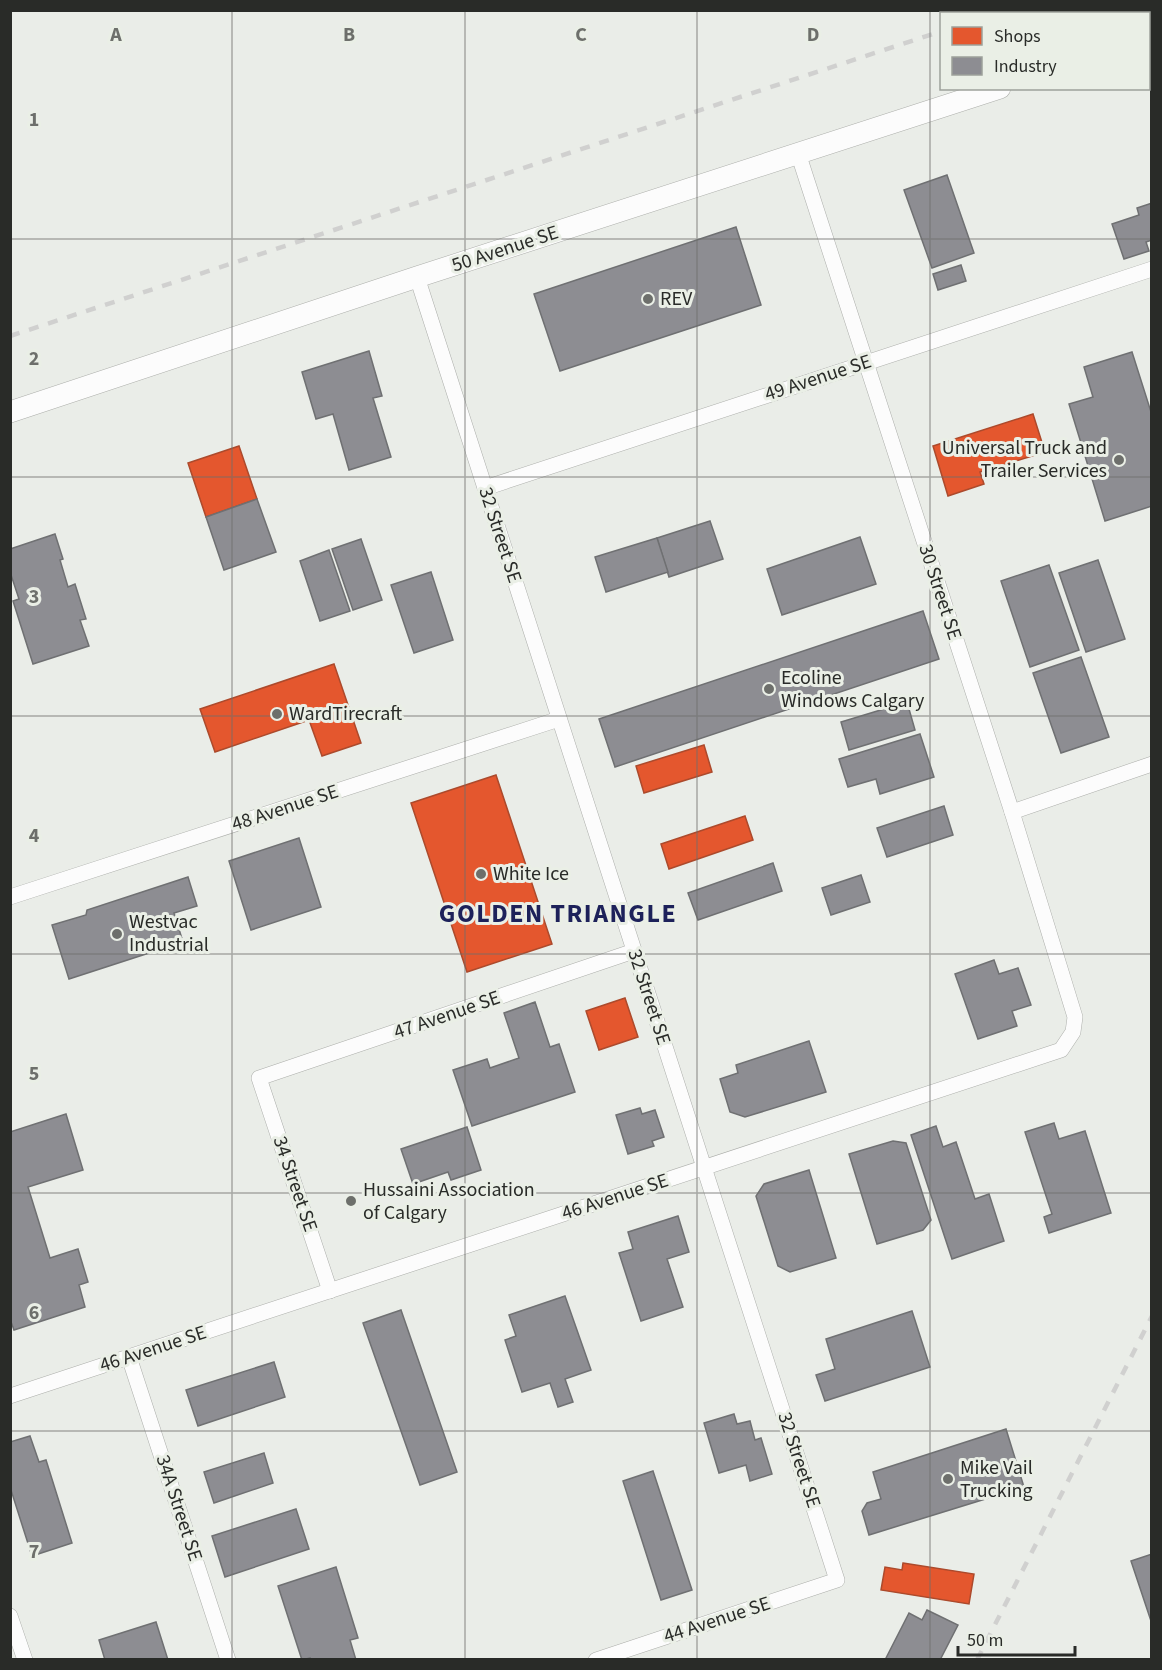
<svg xmlns="http://www.w3.org/2000/svg" width="1162" height="1670" font-family="'Source Sans 3',sans-serif">
<style>
.shops{fill:#e4572e;stroke:#ac4a2c;stroke-width:1.5}
.industry{fill:#8d8d92;stroke:#6f7072;stroke-width:1.5}
.lines{fill:none;stroke-linecap:round;stroke-linejoin:round}
.street-casing{stroke:#acaeaa;stroke-width:16}
.secondary-casing{stroke:#acaeaa;stroke-width:22}
.street{stroke:#fcfcfc;stroke-width:15}
.secondary{stroke:#fcfcfc;stroke-width:21}
.rail{stroke:#d0d0cf;stroke-width:4.5;stroke-dasharray:10 10;stroke-linecap:butt}
.grid{fill:none;stroke:#6d6f6b;stroke-width:1.5;stroke-opacity:0.55}
.poi-dot{fill:#6d6f6b;stroke:#eaefe6;stroke-width:2}
.labels{text-anchor:middle;dominant-baseline:central;stroke-width:6;stroke-linejoin:round;paint-order:stroke}
.street-label{font-size:20px;fill:#292b28;stroke:#eaefe6}
.poi-label{font-size:20px;fill:#292b28;stroke:#eaefe6;text-anchor:start}
.district-label{font-size:26px;font-weight:bold;letter-spacing:1.5px;fill:#1d215a;stroke:#eaefe6}
.grid-label{font-size:20px;text-anchor:middle;font-weight:bold;fill:#6d6f6b;stroke:#eaefe6;stroke-width:6;stroke-linejoin:round;paint-order:stroke}
</style>
<rect width="100%" height="100%" fill="#eaede8"/>
<g class="shops">
<polygon points="1033,414 1045,452 980,472 984,484 948,496 933,446"/>
<polygon points="239,446 257,499 206,517 188,463"/>
<polygon points="334,664 361,743 322,756 309,720 215,752 200,709"/>
<polygon points="704,745 712,772 644,793 636,766"/>
<polygon points="496,775 552,944 467,972 411,803"/>
<polygon points="745,816 753,840 669,869 661,844"/>
<polygon points="625,998 638,1037 599,1050 586,1011"/>
<polygon points="903,1563 974,1574 969,1604 881,1590 885,1567 902,1570"/>
</g>
<g class="industry">
<polygon points="947,175 974,253 932,268 904,190"/>
<polygon points="1152,203 1152,240 1146,242 1149,251 1124,259 1112,224 1139,215 1137,208"/>
<polygon points="736,227 761,305 560,371 534,294"/>
<polygon points="961,265 966,281 938,290 933,274"/>
<polygon points="369,351 382,396 373,398 391,457 349,470 333,414 316,419 302,372"/>
<polygon points="1132,352 1152,415 1152,506 1105,521 1069,404 1093,397 1084,367"/>
<polygon points="257,499 276,552 224,570 206,517"/>
<polygon points="710,521 723,559 669,577 657,538"/>
<polygon points="55,534 63,559 60,560 68,587 75,584 86,619 80,620 89,646 33,664 13,601 19,599 10,572 10,549"/>
<polygon points="860,537 876,584 782,615 767,569"/>
<polygon points="657,538 668,572 606,592 595,557"/>
<polygon points="361,539 382,600 353,610 332,549"/>
<polygon points="329,550 350,611 320,621 300,561"/>
<polygon points="1098,560 1125,639 1086,652 1059,573"/>
<polygon points="1049,565 1079,650 1030,667 1001,581"/>
<polygon points="431,572 453,640 414,653 391,585"/>
<polygon points="923,611 939,659 615,767 599,719"/>
<polygon points="1081,657 1109,737 1061,753 1033,673"/>
<polygon points="907,702 915,730 849,750 841,722"/>
<polygon points="920,734 934,777 880,794 876,779 848,787 839,759"/>
<polygon points="944,806 953,835 887,857 877,828"/>
<polygon points="299,838 321,907 251,930 229,861"/>
<polygon points="773,863 782,891 698,920 688,893"/>
<polygon points="861,875 870,902 831,915 822,888"/>
<polygon points="188,877 197,906 174,913 183,942 69,979 52,925 86,915 87,910"/>
<polygon points="994,960 999,974 1018,968 1031,1005 1012,1011 1017,1026 978,1039 955,974"/>
<polygon points="535,1002 550,1047 559,1044 575,1092 472,1126 453,1070 487,1059 490,1068 519,1058 504,1013"/>
<polygon points="809,1041 826,1092 745,1117 730,1112 720,1079 738,1073 736,1065"/>
<polygon points="640,1108 642,1114 655,1110 664,1137 652,1141 654,1146 628,1154 616,1115"/>
<polygon points="66,1114 83,1170 28,1187 50,1258 78,1249 88,1282 79,1285 85,1307 14,1330 10,1319 10,1132"/>
<polygon points="1054,1123 1059,1139 1085,1131 1111,1213 1049,1233 1044,1217 1052,1214 1025,1132"/>
<polygon points="936,1126 943,1147 956,1142 975,1199 989,1194 1004,1241 952,1259 911,1135"/>
<polygon points="467,1127 481,1170 451,1180 448,1172 413,1184 401,1149"/>
<polygon points="893,1141 906,1143 931,1220 923,1230 877,1244 849,1154"/>
<polygon points="809,1170 836,1258 790,1272 778,1266 756,1196 764,1184"/>
<polygon points="678,1216 689,1252 667,1259 683,1307 641,1321 619,1253 633,1249 628,1232"/>
<polygon points="565,1296 591,1370 565,1379 573,1402 558,1407 550,1383 522,1392 505,1340 516,1336 509,1315"/>
<polygon points="401,1310 457,1472 420,1485 363,1323"/>
<polygon points="912,1311 930,1367 825,1401 816,1375 835,1369 826,1339"/>
<polygon points="274,1362 285,1397 198,1426 186,1390"/>
<polygon points="734,1414 737,1424 750,1421 755,1440 761,1438 772,1474 750,1481 746,1465 719,1473 704,1423"/>
<polygon points="1006,1429 1024,1487 869,1535 862,1511 867,1503 881,1499 873,1472"/>
<polygon points="30,1436 39,1462 46,1460 72,1543 32,1556 10,1487 10,1442"/>
<polygon points="264,1453 273,1483 214,1503 204,1472"/>
<polygon points="653,1471 692,1590 661,1600 623,1481"/>
<polygon points="296,1509 309,1549 225,1577 212,1536"/>
<polygon points="1152,1554 1152,1624 1131,1561"/>
<polygon points="336,1567 358,1638 350,1640 356,1660 310,1660 310,1658 302,1660 278,1586"/>
<polygon points="927,1610 958,1625 940,1660 885,1660 909,1613 922,1620"/>
<polygon points="156,1622 168,1660 105,1660 99,1640"/>
</g>
<g class="lines">
<g class="street-casing">
<g id="street">
<polyline points="417,277 837,1580 596,1660"/>
<polyline points="485,488 1152,269"/>
<polyline points="1012,812 1152,764"/>
<polyline points="10,897 559,719"/>
<polyline points="330,1291 259,1078 634,951"/>
<polyline points="129,1357 228,1660"/>
<polyline points="10,1396 1061,1050 1073,1032 1075,1017 1012,812 798,153"/>
<polyline points="10,1616 25,1660"/>
</g>
</g>
<g class="secondary-casing">
<g id="secondary">
<polyline points="1148,41 1152,40"/>
<polyline points="10,412 417,277 1000,88"/>
</g>
</g>
<use href="#street" class="street"/>
<use href="#secondary" class="secondary"/>
<g class="rail">
<polyline points="994,14 1003,10"/>
<polyline points="10,336 942,31"/>
<polyline points="977,1660 1152,1316"/>
</g>
</g>
<path class="grid" d="M 232,10 L 232,1660M 465,10 L 465,1660M 697,10 L 697,1660M 930,10 L 930,1660M 10,239 L 1152,239M 10,477 L 1152,477M 10,716 L 1152,716M 10,954 L 1152,954M 10,1193 L 1152,1193M 10,1431 L 1152,1431"/>
<g class="poi-dot">
<circle cx="648" cy="299" r="6"/>
<circle cx="1119" cy="460" r="6"/>
<circle cx="769" cy="689" r="6"/>
<circle cx="277" cy="714" r="6"/>
<circle cx="481" cy="874" r="6"/>
<circle cx="117" cy="934" r="6"/>
<circle cx="351" cy="1201" r="6"/>
<circle cx="948" cy="1479" r="6"/>
</g>
<g class="labels">
<g class="street-label">
<text transform="translate(505 249) rotate(-18)">50 Avenue SE</text>
<text transform="translate(818 378) rotate(-18)">49 Avenue SE</text>
<text transform="translate(500 535) rotate(72)">32 Street SE</text>
<text transform="translate(940 592) rotate(72)">30 Street SE</text>
<text transform="translate(285 808) rotate(-18)">48 Avenue SE</text>
<text transform="translate(649 997) rotate(72)">32 Street SE</text>
<text transform="translate(447 1015) rotate(-19)">47 Avenue SE</text>
<text transform="translate(295 1184) rotate(71)">34 Street SE</text>
<text transform="translate(615 1197) rotate(-18)">46 Avenue SE</text>
<text transform="translate(153 1349) rotate(-18)">46 Avenue SE</text>
<text transform="translate(799 1460) rotate(72)">32 Street SE</text>
<text transform="translate(179 1508) rotate(72)">34A Street SE</text>
<text transform="translate(717 1620) rotate(-18)">44 Avenue SE</text>
</g>
<g class="poi-label">
<text x="660" y="299">REV</text>
<text x="1107" y="448" text-anchor="end">Universal Truck and<tspan x="1107" dy="23">Trailer Services</tspan></text>
<text x="781" y="678">Ecoline<tspan x="781" dy="23">Windows Calgary</tspan></text>
<text x="289" y="714">WardTirecraft</text>
<text x="493" y="874">White Ice</text>
<text x="129" y="922">Westvac<tspan x="129" dy="23">Industrial</tspan></text>
<text x="363" y="1190">Hussaini Association<tspan x="363" dy="23">of Calgary</tspan></text>
<text x="960" y="1468">Mike Vail<tspan x="960" dy="23">Trucking</tspan></text>
</g>
<g class="district-label">
<text x="558" y="913">GOLDEN TRIANGLE</text>
</g>
</g>
<g class="grid-label">
<text x="116" y="41">A</text>
<text x="349" y="41">B</text>
<text x="581" y="41">C</text>
<text x="813" y="41">D</text>
<text x="34" y="126">1</text>
<text x="34" y="365">2</text>
<text x="34" y="603">3</text>
<text x="34" y="842">4</text>
<text x="34" y="1080">5</text>
<text x="34" y="1319">6</text>
<text x="34" y="1558">7</text>
</g>
<rect width="1162" height="1670" fill="none" stroke="#292b28" stroke-width="24"/>
<rect x="940" y="12" width="210" height="78" fill="#eaefe6" stroke="#9da19a" stroke-width="1.5"/>
<rect x="952" y="27" width="30" height="18" fill="#e4572e" stroke="#9da19a" stroke-width="1.5"/>
<text x="994" y="42" font-size="18" fill="#292b28">Shops</text>
<rect x="952" y="57" width="30" height="18" fill="#8d8d92" stroke="#9da19a" stroke-width="1.5"/>
<text x="994" y="72" font-size="18" fill="#292b28">Industry</text>
<path d="M958 1646v9h117v-9" fill="none" stroke="#292b28" stroke-width="3"/>
<text x="967" y="1646" font-size="18" fill="#292b28" stroke="#eaefe6" stroke-width="4.5" paint-order="stroke">50 m</text>
</svg>
